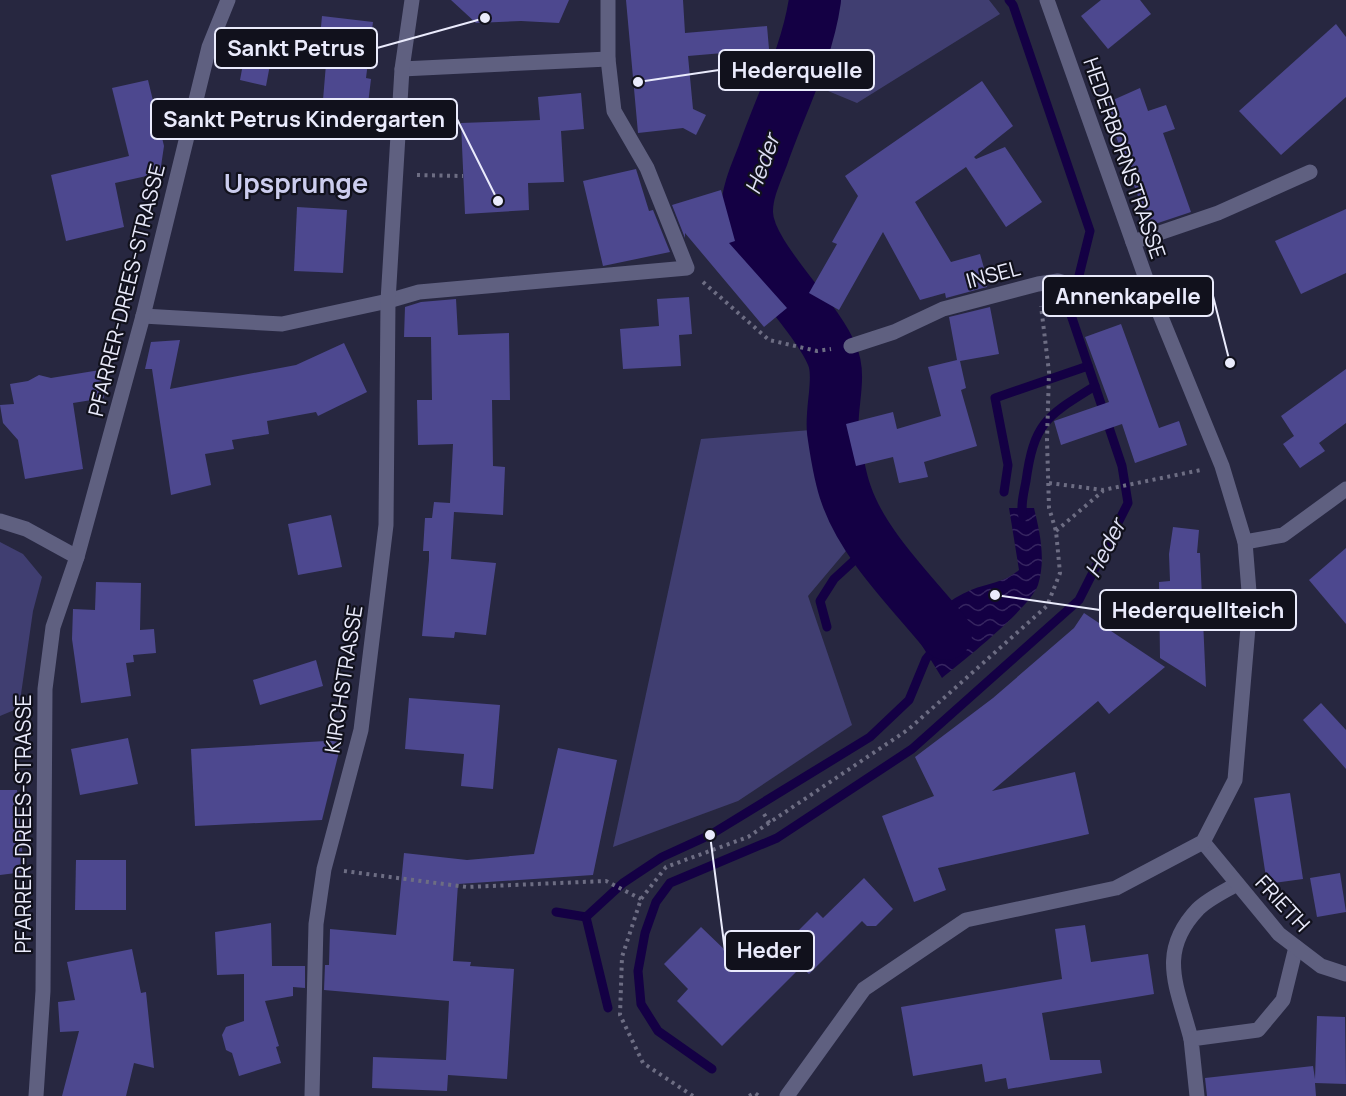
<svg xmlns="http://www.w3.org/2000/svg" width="1346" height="1096" font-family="Manrope,sans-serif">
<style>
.green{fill:#403e71}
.water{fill:url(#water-waves)}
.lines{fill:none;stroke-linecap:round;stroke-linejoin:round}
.stream{stroke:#140044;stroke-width:9}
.river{stroke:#140044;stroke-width:52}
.building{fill:#4d488f}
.path{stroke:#6d6d83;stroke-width:4;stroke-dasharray:3 4.5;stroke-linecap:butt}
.service{stroke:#5f6080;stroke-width:15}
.minor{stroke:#5f6080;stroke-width:15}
.labels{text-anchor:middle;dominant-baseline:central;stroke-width:4.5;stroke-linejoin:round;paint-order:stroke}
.street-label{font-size:21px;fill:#eaebfc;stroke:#11111c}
.water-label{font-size:22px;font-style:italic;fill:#dfe0f5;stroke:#11111c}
.district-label{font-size:27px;font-weight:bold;fill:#cccdee;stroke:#11111c}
.leader{fill:none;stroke:#eaebfc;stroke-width:2}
.callout-dot{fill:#eaebfc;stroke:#11111c;stroke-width:2}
.callout{fill:#11111c;stroke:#eaebfc;stroke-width:2}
.callout-label{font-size:22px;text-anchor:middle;font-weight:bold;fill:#eaebfc}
</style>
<defs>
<pattern id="water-waves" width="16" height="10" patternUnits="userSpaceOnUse" patternTransform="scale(1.5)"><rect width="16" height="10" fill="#140044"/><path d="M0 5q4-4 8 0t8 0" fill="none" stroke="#362560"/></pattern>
</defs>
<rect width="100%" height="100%" fill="#272740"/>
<g class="green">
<polygon points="829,0 989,0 1000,14 857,103 804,81 827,19"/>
<polygon points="823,429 851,545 808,596 852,725 738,801 613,847 701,439"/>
<polygon points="0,542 23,554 42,577 33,611 19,708 0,716"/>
</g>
<path class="water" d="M 1009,508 L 1034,508 C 1040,533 1046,559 1038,585 C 1030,608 963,661 942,678 L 913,631 C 931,616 949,599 971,590 C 989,583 1004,583 1019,570 Z"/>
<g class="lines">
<g class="stream">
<polyline points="1004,492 1008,465 995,398 1088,366"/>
<path d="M 1023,517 C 1020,506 1024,492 1026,481 C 1034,422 1047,416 1095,386"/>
<polyline points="827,627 820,601 834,579 872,544"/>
<polyline points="556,912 586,917"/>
<polyline points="608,1008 586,917 623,883 662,857 710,835 870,737 909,700 926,659 935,648"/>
<polyline points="712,1069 658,1031 641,1004 638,971 645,933 656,902 670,883 777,838 912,749 1079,600 1128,503 1122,466 1070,312 1090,231 1013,5 1009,0"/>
</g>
<path class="river" d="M 815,0 C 807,55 781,103 763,155 C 756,173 747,192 747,211 C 746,254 815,313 832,355 C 842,377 830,408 833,432 C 836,452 839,475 846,494 C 863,545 913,593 946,634"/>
</g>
<g class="building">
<polygon points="451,0 569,0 559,23 521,21 476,23"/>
<polygon points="626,0 683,0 685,33 767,26 769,49 688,56 693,109 706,115 696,135 683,128 638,133"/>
<polygon points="1101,0 1140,0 1151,14 1108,49 1081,16"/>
<polygon points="322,16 373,22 366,78 371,79 368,104 363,104 360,140 314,136 317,99 323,100 327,52 319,48"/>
<polygon points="1336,24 1346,37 1346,97 1281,155 1239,111"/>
<polygon points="273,49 266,86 240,80 245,53"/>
<polygon points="148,80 164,146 160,173 115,183 124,227 66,241 51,175 129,156 112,88"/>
<polygon points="982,81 1013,126 974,157 976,159 1005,147 1042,202 1006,227 966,167 915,202 951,262 980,254 988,282 987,287 946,298 945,293 920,300 883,232 839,310 809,293 837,244 832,242 858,196 845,176"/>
<polygon points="1140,88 1148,111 1166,105 1175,129 1163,133 1191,212 1149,226 1104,104"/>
<polygon points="581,93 584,129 561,131 564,182 528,183 529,210 465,214 461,123 540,120 538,97"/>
<polygon points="636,169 649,211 653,210 670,252 603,266 583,181"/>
<polygon points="721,190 735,241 729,243 787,308 764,327 685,233 685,238 672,205"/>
<polygon points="297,207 347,210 343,273 294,271"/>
<polygon points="1346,209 1346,273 1301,294 1275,241"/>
<polygon points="689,297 692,334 679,335 681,366 623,369 620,329 659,326 657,299"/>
<polygon points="456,299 458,335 509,333 510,400 492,400 493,466 505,467 503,515 454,512 451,559 496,563 486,635 455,632 454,638 422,636 429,560 429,551 423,551 425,518 432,518 434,502 450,503 453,444 418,445 417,400 432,400 431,337 404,337 405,307 421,302"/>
<polygon points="990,307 999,354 960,361 966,388 961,390 977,446 924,462 928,477 899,483 893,457 856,466 846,424 893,412 897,429 941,416 928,367 957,360 949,317"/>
<polygon points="1121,324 1159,428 1179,421 1187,445 1135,463 1122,424 1061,445 1054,421 1109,402 1085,337"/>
<polygon points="180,340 170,389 296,365 344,343 367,392 318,416 316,412 267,421 269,434 232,440 234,449 205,454 211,485 171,495 152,369 145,369 151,342"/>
<polygon points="1346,369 1346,423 1319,443 1325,451 1300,468 1283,444 1294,436 1281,416"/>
<polygon points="100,370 104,398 73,403 83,469 25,479 18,440 3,423 0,405 14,404 10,384 28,381 39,375 51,378"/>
<polygon points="331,515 342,567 298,575 288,524"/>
<polygon points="1173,527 1199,530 1197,553 1200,553 1206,687 1160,658 1159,582 1170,581 1169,554"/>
<polygon points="1346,548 1346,624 1309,580"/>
<polygon points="96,582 141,583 140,630 154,629 156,653 133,655 134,662 126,663 131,696 81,703 72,639 73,609 95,610"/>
<polygon points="1084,613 1165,667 1109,714 1098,701 992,791 1075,772 1089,834 938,868 946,890 914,902 882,816 934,796 915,757 993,698 1074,628"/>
<polygon points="316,660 323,686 260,705 253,680"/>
<polygon points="409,698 500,705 493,789 461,786 464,754 405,749"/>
<polygon points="1321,703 1346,730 1346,769 1303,720"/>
<polygon points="128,738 138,784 80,795 71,749"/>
<polygon points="342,740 322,820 195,826 191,749"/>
<polygon points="558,748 617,760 593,875 458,884 453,961 471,962 470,966 514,969 507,1079 448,1075 447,1091 372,1088 373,1057 446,1060 449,1001 324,990 325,965 329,965 330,929 396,935 404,853 467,860 534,854"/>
<polygon points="0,790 17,790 24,872 0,875"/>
<polygon points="1290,793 1303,879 1267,884 1254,798"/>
<polygon points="76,860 126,860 126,910 75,910"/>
<polygon points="1340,873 1346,912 1317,917 1310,878"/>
<polygon points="864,878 893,909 876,926 867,926 862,921 809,974 801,967 722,1046 677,1001 688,989 664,964 701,927 726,951 737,940 763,966 817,912 823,918"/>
<polygon points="271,923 272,966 305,966 305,988 293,987 293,996 265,1001 279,1046 276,1047 281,1063 239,1076 232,1053 226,1050 222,1035 226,1027 244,1021 244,974 217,975 215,932"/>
<polygon points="1085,925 1091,962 1148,954 1154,994 1042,1013 1050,1060 1100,1060 1102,1073 1008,1089 1006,1078 985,1082 982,1064 913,1076 901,1007 1062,979 1055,929"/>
<polygon points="132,949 141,993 146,992 154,1068 134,1063 126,1096 62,1096 79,1031 60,1032 58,1002 75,1000 67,962"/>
<polygon points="1317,1016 1345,1017 1346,1084 1315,1083 1316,1096 1207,1096 1205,1078 1313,1066 1315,1079"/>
</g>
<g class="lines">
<g class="path">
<polyline points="417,175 463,176"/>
<polyline points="703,282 769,340 817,351 831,349"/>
<polyline points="1049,483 1103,490 1201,470"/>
<polyline points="1056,531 1103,491"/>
<polyline points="764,814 770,824"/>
<polyline points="344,871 467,887 606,881 641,899"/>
<polyline points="693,1096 643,1063 620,1015 622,957 641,899 666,867 748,837 909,729 1047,606 1060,573 1056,531 1049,508 1047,440 1049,372 1041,306"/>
<polyline points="749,1096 755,1093 759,1096"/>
</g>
<g class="service">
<polyline points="1133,242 1218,213 1310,172"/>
<path d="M 1191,1039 C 1178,988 1156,953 1198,909 C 1208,899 1225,891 1237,884"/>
<polyline points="1197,1096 1191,1039 1258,1030 1283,1000 1296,947"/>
</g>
<g class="minor">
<polyline points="402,69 608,59"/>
<polyline points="143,316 282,324 388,301 419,292 687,268 647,168 614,111 608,59 608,0"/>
<polyline points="851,346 894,332 943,309 1038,284 1058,281 1107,295 1150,290"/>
<polyline points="0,521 26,529 77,557"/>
<polyline points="1245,542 1283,535 1346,489"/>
<polyline points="1203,842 1279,934 1321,966 1346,974"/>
<polyline points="36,1096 43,991 45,689 53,627 77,557 143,316 209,47 228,0"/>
<polyline points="312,1096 316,924 324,869 361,730 386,525 388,301 402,69 412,0"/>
<polyline points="787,1096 864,989 966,920 1116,888 1203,842 1235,780 1250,604 1245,542 1222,466 1150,290 1047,0"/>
</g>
</g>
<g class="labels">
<g class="street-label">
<text transform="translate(1125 158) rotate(71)">HEDERBORNSTRASSE</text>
<text transform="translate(993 274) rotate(-15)">INSEL</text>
<text transform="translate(126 290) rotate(-76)">PFARRER-DREES-STRASSE</text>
<text transform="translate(343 679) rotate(-81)">KIRCHSTRASSE</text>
<text transform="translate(23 824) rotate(-90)">PFARRER-DREES-STRASSE</text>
<text transform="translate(1283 903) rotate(47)">FRIETH</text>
</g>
<g class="water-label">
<text transform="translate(762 164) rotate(-70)">Heder</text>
<text transform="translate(1105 548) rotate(-63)">Heder</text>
</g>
<g class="district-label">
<text x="296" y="182">Upsprunge</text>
</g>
</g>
<path class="leader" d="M485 18L377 48M638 82L719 70M498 201L457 119M1230 363L1213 296M995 595L1100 610M710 835L725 951"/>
<g class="callout-dot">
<circle cx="485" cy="18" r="6"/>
<circle cx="638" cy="82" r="6"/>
<circle cx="498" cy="201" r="6"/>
<circle cx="1230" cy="363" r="6"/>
<circle cx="995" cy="595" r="6"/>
<circle cx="710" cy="835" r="6"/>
</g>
<g class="callout">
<rect x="215" y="28" width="162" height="40" rx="6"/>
<rect x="719" y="50" width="155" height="40" rx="6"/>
<rect x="151" y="99" width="306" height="40" rx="6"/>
<rect x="1043" y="276" width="170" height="40" rx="6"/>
<rect x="1100" y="590" width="196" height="40" rx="6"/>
<rect x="725" y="931" width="89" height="40" rx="6"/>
</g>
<g class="callout-label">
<text x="296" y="56">Sankt Petrus</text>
<text x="797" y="78">Hederquelle</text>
<text x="304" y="127">Sankt Petrus Kindergarten</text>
<text x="1128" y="304">Annenkapelle</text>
<text x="1198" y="618">Hederquellteich</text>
<text x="769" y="958">Heder</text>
</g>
</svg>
